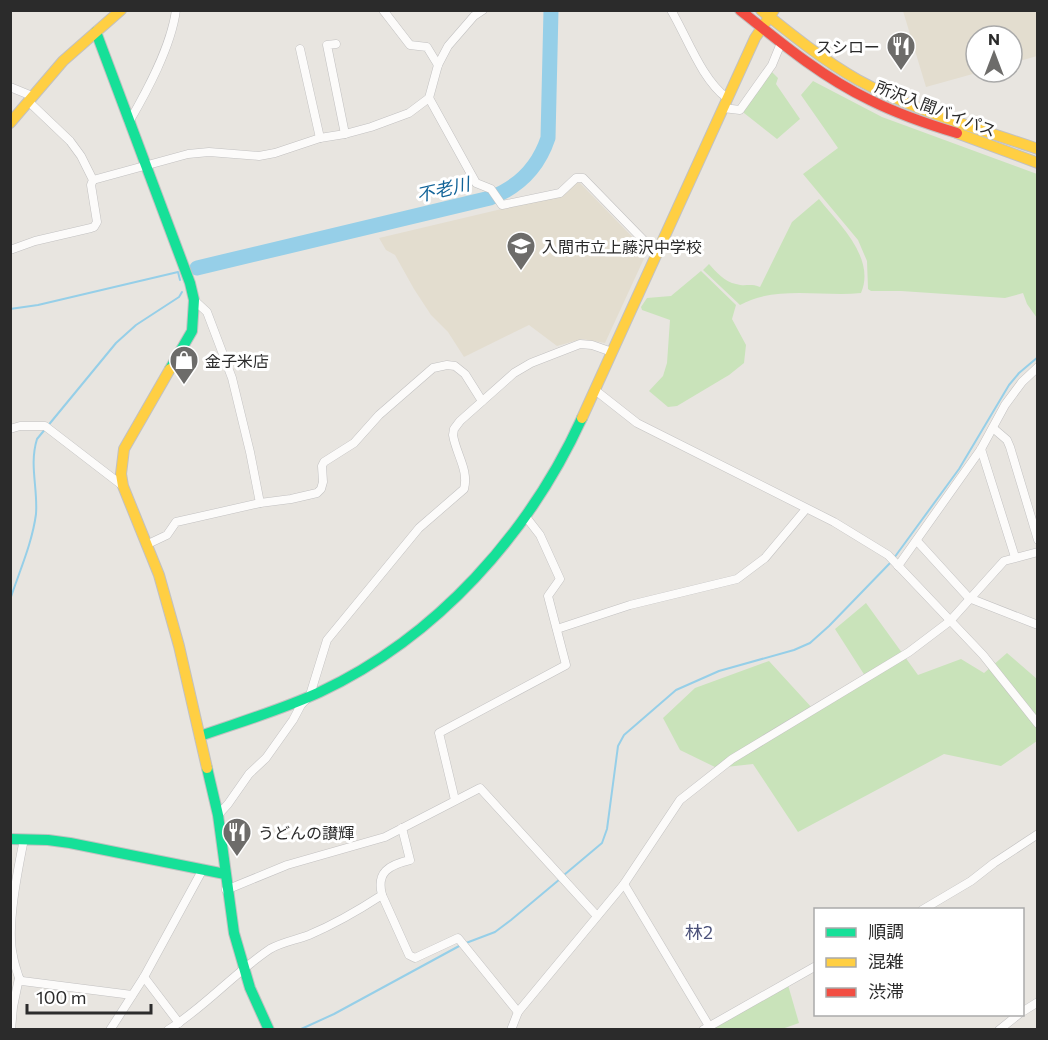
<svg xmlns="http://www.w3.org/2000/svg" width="1048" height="1040" font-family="Commissioner,'Noto Sans JP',sans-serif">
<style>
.education{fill:#e3ddcf}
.green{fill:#c9e3ba}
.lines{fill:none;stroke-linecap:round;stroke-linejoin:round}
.stream{stroke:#96cfe8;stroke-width:2}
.river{stroke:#96cfe8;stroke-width:15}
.street-casing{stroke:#c2c1c1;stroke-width:9}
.fast-casing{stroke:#c2c1c1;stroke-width:12}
.slow-casing{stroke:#c2c1c1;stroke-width:12}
.jam-casing{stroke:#c2c1c1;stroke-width:12}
.street{stroke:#fcfbfa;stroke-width:8}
.fast{stroke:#16e098;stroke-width:10}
.slow{stroke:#ffcf43;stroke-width:10}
.jam{stroke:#f24e42;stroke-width:10}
.labels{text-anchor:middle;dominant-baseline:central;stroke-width:6;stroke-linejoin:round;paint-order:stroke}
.poi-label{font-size:16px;fill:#2b2b2b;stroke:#fff;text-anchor:start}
.street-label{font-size:16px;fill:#2b2b2b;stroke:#fff}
.water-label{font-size:18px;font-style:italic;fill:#116398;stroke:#fff}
.neighbourhood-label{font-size:18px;fill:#4c527a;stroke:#fff}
</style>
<rect width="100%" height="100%" fill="#e8e5e0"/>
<g class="education">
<polygon points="903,11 1037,11 1037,56 1012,63 1012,36 976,36 976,72 980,72 926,87"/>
<polygon points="575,183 580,183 647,252 605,343 582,339 557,346 529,325 464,357 448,332 431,315 414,289 395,255 386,250 379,238 561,195"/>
</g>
<g class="green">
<polygon points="772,72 778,78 776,84 800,119 777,139 744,113 743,109"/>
<polygon points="813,81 882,117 1037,174 1037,318 1027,304 1023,293 1005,298 901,291 871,291 868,289 867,261 858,240 803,174 838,148 801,95"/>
<path d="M 819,199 C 839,224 876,258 861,293 C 822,297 776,285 740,305 L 703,270 L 709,264 C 716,272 725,282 736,284 C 745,287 750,283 760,287 L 792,222 Z"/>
<polygon points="701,271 736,305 732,319 746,345 744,363 729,375 677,406 668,407 649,391 663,376 667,363 670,320 642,310 641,307 647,298 671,296"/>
<polygon points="866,603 918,675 961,659 984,673 1007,653 1037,679 1037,741 1001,766 944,754 798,832 753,764 717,768 680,750 663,718 695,688 769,661 813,709 867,679 835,629"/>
<polygon points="788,985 799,1023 782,1029 710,1030"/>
</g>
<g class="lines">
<g class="stream">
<polyline points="10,309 38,305 178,272 180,280"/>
<polyline points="894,558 959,469 1009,385 1019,373 1038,357"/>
<path d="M 10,600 C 19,572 32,544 36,514 C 38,488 29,465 37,439 L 116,343 L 136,325 L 179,297 L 182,292"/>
<polyline points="564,875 602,843 607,829 618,746 624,735 676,690 719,671 794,650 810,643 829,626 891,562"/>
<polyline points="466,943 495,932 511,920 560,879"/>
<polyline points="299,1030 334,1014 461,945"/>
</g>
<path class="river" d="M 197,268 L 490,198 C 519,187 538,168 548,138 L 551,10"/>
<g class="street-casing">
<g id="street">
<polyline points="383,10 410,45 427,47 438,65"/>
<path d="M 671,10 C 687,37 702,80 727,98"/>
<polyline points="336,44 327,45 345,134"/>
<polyline points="300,49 320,138"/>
<polyline points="10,87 32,96"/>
<polyline points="429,98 476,183 491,189 502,205 560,193 576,178 583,178 657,254"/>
<polyline points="723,108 740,110 772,65 781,43"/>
<path d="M 129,122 C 147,91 171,47 176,10"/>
<polyline points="93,180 188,154 209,152 259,156 275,153 320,138 345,134 371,127 409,113 429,98 438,65 448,46 474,16 483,10"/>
<polyline points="10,250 35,241 91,228 94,227 97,222 91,185 93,180 81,156 70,141 28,101"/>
<polyline points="194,300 207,312 232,378 250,452 260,503"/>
<polyline points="595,390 637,423 834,522 888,555 983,655 1038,724"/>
<polyline points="993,428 1007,440 1010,447 1038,540"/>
<polyline points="10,429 20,426 45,426 123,486"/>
<polyline points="981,449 1015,557"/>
<polyline points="917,541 969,598 1038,625"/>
<polyline points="148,544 167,535 176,522 260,503 291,499 317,493 321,489 323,482 322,466 324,462 354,443 379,415 433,368 447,365 455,366 465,374 482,401"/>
<polyline points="898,566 981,449 1005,405 1022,382 1038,367"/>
<polyline points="557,629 630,605 737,579 765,558 806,509"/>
<polyline points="455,800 439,733 566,665 548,596 560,579 540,535 526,517"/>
<path d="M 218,815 L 228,804 L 249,774 L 266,758 L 293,720 L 301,705 L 310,695 L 327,640 L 419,528 L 464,489 C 469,470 456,454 453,435 L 454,429 L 460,421 L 514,373 L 531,363 L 580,344 L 592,345 L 612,352"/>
<polyline points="624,884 709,1026"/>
<polyline points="226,890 287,865 385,837 480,788 597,916"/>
<polyline points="382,895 409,955 415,958 458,938 518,1012"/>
<polyline points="922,910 971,881 994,863 1038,834"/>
<polyline points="144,977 179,1023"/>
<path d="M 19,978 C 17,971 14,963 13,956 C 6,927 18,869 24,839"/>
<polyline points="1022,1012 1038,1002"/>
<polyline points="11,1030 13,1007 19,978 22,981 132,995"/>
<polyline points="110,1030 144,977 203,869"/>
<path d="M 168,1030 C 205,1007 234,973 270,949 C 282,942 296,940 309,935 C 335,924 359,910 382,895 C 376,872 389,865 410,860 L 402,828"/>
<polyline points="511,1030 518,1012 624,884 680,800 732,759 909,652 950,621 1004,561 1038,552"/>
<polyline points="703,1030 816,966"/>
<polyline points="999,1030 1019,1014"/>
</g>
</g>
<g class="fast-casing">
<g id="fast">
<polyline points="96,32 190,283 194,300 192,331 170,369"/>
<path d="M 200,736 C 240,722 281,710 320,692 C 437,637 529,534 582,418"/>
<polyline points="207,768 218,815 234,933 250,988 269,1030"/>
<polyline points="10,839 48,840 70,843 225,874"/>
</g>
</g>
<g class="slow-casing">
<g id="slow">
<path d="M 761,10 C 792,35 823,60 858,80 C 915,111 977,128 1038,149"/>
<polyline points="10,123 63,61 121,10"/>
<polyline points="957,133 1038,163"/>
<polyline points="170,369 124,449 121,474 123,486 159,575 179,646 207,768"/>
<polyline points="582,418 755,38 774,10"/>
</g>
</g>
<g class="jam-casing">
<path id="jam" d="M 740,10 C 781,43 822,77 870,100 C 898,114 927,124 957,133"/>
</g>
<use href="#street" class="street"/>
<use href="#fast" class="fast"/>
<use href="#slow" class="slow"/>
<use href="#jam" class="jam"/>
</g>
<defs>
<g id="restaurant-pin" transform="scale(1.5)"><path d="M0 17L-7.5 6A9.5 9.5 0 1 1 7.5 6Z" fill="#6d6c6a" stroke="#fff"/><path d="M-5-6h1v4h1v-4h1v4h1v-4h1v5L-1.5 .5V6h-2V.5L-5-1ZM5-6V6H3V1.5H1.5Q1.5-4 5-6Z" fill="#fff"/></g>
<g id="school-pin" transform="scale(1.5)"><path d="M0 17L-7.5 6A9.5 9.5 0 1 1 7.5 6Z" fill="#6d6c6a" stroke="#fff"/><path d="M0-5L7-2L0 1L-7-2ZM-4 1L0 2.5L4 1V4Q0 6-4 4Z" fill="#fff"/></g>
<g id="shop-pin" transform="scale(1.5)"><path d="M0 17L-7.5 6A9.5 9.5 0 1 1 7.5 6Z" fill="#6d6c6a" stroke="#fff"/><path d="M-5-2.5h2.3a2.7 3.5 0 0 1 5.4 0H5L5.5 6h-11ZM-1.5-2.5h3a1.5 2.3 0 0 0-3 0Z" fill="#fff"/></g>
</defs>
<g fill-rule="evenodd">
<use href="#restaurant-pin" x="901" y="46"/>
<use href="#school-pin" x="521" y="246"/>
<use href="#shop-pin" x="184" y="360"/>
<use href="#restaurant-pin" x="237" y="832"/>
</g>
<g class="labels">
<g class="poi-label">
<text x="880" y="46" text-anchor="end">スシロー</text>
<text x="542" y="246">入間市立上藤沢中学校</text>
<text x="205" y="360">金子米店</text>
<text x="258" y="832">うどんの讃輝</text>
</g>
<g class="street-label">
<text transform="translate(936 108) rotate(21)">所沢入間バイパス</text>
</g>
<g class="water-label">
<text transform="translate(443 189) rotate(-13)">不老川</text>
</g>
<g class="neighbourhood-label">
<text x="699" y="932">林2</text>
</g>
</g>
<rect width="1048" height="1040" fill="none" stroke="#2b2b2b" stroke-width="24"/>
<rect x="814" y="908" width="210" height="108" fill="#ffffff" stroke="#aaaaaa" stroke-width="1.5"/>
<rect x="826" y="928" width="30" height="9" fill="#16e098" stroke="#aaaaaa" stroke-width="1.5"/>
<text x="868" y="938" font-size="18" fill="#2b2b2b">順調</text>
<rect x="826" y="958" width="30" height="9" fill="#ffcf43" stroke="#aaaaaa" stroke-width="1.5"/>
<text x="868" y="968" font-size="18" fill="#2b2b2b">混雑</text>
<rect x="826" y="988" width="30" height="9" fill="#f24e42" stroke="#aaaaaa" stroke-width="1.5"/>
<text x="868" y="998" font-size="18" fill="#2b2b2b">渋滞</text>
<g transform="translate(994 54)"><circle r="28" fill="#ffffff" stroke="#aaaaaa" stroke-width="1.5"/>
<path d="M0-4.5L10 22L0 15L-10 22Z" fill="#6d6c6a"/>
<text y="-9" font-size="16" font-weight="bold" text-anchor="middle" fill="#2b2b2b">N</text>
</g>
<path d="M27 1004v9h124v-9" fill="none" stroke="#2b2b2b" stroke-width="3"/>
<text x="36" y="1004" font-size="18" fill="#2b2b2b" stroke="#ffffff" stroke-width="4.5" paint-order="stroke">100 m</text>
</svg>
